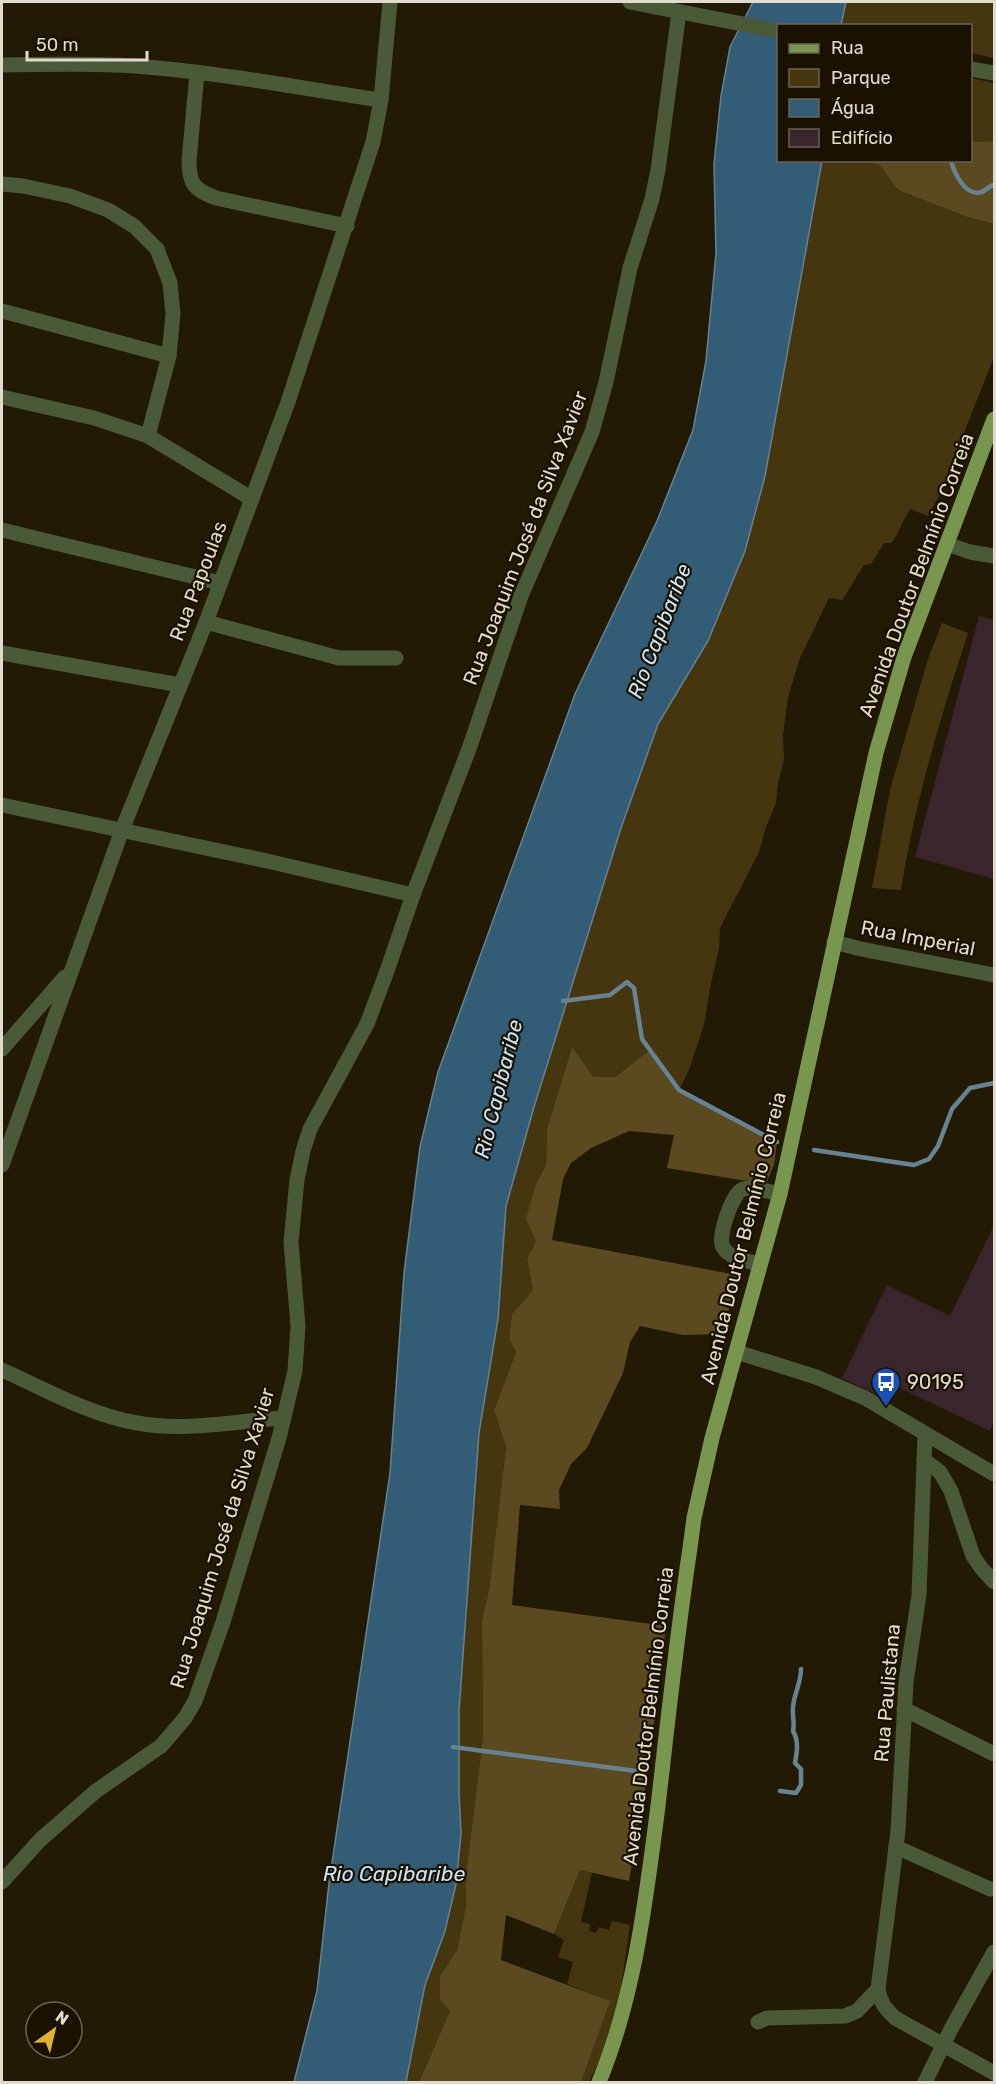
<svg xmlns="http://www.w3.org/2000/svg" width="996" height="2084" font-family="Rubik,sans-serif">
<style>
.green{fill:#463610}
.forest{fill:#5b4920}
.water{fill:#335c76;stroke:#678290;stroke-width:1.5}
.lines{fill:none;stroke-linecap:round;stroke-linejoin:round}
.stream{stroke:#678290;stroke-width:4.5}
.building{fill:#3b252c}
.minor{stroke:#4a5937;stroke-width:15}
.major{stroke:#79964f;stroke-width:15}
.labels{text-anchor:middle;dominant-baseline:central;stroke-width:4.5;stroke-linejoin:round;paint-order:stroke}
.street-label{font-size:20px;fill:#e1dbce;stroke:#1a1101}
.poi-label{font-size:20px;fill:#e1dbce;stroke:#1a1101;text-anchor:start}
.water-label{font-size:21px;font-style:italic;fill:#cbe6f7;stroke:#1a1101}
</style>
<rect width="100%" height="100%" fill="#231a06"/>
<g class="green">
<polygon points="846,2 994,2 994,58 971,53 970,26 841,25"/>
<polygon points="971,78 994,83 994,141 976,142 971,139"/>
<polygon points="822,161 861,161 879,163 898,190 967,217 994,224 994,357 938,498 928,516 910,509 892,543 884,543 871,564 864,565 842,600 829,598 800,658 788,697 783,735 784,760 778,783 776,803 766,827 759,852 720,928 719,948 710,988 704,1025 689,1070 679,1090 650,1050 615,1077 593,1077 572,1048 547,1129 546,1165 536,1184 536,1241 527,1259 533,1290 512,1314 509,1339 516,1352 494,1410 506,1447 489,1590 482,1620 483,1736 466,1875 466,1905 457,1950 440,1976 450,2011 419,2082 406,2082 425,1985 445,1931 456,1884 461,1834 459,1793 459,1711 479,1433 498,1319 506,1206 534,1107 621,828 658,724 708,641 745,551 765,476"/>
<path d="M 942,623 L 968,633 C 940,718 915,802 901,890 L 872,888 L 890,790 L 928,659 Z"/>
<polygon points="580,1870 592,1872 581,1922 590,1924 589,1931 596,1933 599,1927 609,1930 612,1921 630,1925 618,2010 604,2051 589,2082 581,2082 609,2001 567,1984 573,1962 558,1957 564,1940 554,1934"/>
</g>
<g class="forest">
<polygon points="971,139 976,142 994,141 994,224 967,217 898,190 879,164 861,161 970,160"/>
<polygon points="572,1047 593,1077 615,1077 650,1050 679,1090 777,1142 774,1165 766,1184 667,1168 674,1135 629,1131 591,1148 571,1163 563,1179 552,1240 737,1275 723,1334 683,1335 640,1326 630,1342 623,1373 587,1448 571,1464 559,1490 560,1509 520,1505 512,1605 666,1626 647,1777 629,1881 580,1870 554,1934 506,1915 501,1960 610,2001 581,2082 419,2082 450,2011 440,1999 440,1976 457,1950 466,1905 466,1875 483,1736 482,1620 489,1590 506,1447 494,1410 516,1352 509,1339 512,1314 533,1290 527,1259 536,1241 526,1219 536,1184 546,1165 547,1129"/>
</g>
<polygon class="water" points="753,2 846,2 841,25 778,26 778,160 822,161 765,476 745,551 708,641 658,724 621,828 534,1107 506,1206 498,1319 479,1433 459,1711 459,1793 461,1834 456,1884 445,1931 425,1985 406,2082 294,2082 317,1991 329,1883 390,1473 404,1273 420,1147 438,1072 575,694 657,521 693,430 706,361 716,253 714,164 721,96 730,47"/>
<g class="lines">
<g class="stream">
<path d="M 951,160 C 954,173 965,197 982,192 C 986,190 989,186 994,185"/>
<polyline points="563,1001 610,995 627,982 634,988 642,1039 679,1090 777,1142"/>
<polyline points="814,1150 914,1165 929,1159 938,1146 952,1109 970,1088 994,1083"/>
<polyline points="453,1747 644,1772"/>
<path d="M 780,1791 L 796,1793 L 801,1785 L 801,1769 L 795,1763 C 797,1752 799,1741 793,1731 C 795,1723 792,1716 793,1707 C 794,1694 801,1683 801,1669"/>
</g>
</g>
<g class="building">
<polygon points="979,616 994,620 994,879 915,857"/>
<polygon points="994,1225 994,1421 990,1431 887,1382 880,1396 842,1378 887,1285 950,1316"/>
</g>
<g class="lines">
<g class="minor">
<polyline points="630,2 778,31"/>
<path d="M 2,65 C 46,64 91,63 135,66 C 217,72 299,88 381,100"/>
<polyline points="970,69 994,73"/>
<path d="M 197,73 L 189,161 C 189,185 195,190 216,198 L 347,226"/>
<polyline points="2,184 23,186 70,196 108,210 134,226 157,249 170,283 173,314 169,356 148,436"/>
<polyline points="2,311 169,356"/>
<polyline points="2,397 94,418 148,436 252,499"/>
<polyline points="2,530 220,583"/>
<polyline points="947,544 970,552 994,556"/>
<polyline points="206,622 339,658 396,658"/>
<polyline points="2,653 180,685"/>
<polyline points="2,805 267,861 413,895"/>
<polyline points="834,942 861,949 994,975"/>
<polyline points="2,1049 65,977"/>
<polyline points="2,1165 122,830 206,622 288,402 373,142 381,100 390,2"/>
<path d="M 760,1264 C 748,1261 729,1259 723,1247 C 717,1238 732,1193 743,1189 C 753,1186 769,1192 780,1194"/>
<polyline points="737,1352 816,1377 865,1398 994,1474"/>
<path d="M 2,1370 C 45,1389 90,1415 137,1423 C 185,1432 236,1421 283,1418"/>
<path d="M 925,1435 L 919,1595 L 906,1682 L 898,1831 L 878,1989 C 880,2003 886,2009 895,2018 L 994,2073"/>
<polyline points="924,1460 940,1472 951,1491 973,1556 982,1569 994,1582"/>
<polyline points="904,1709 994,1754"/>
<polyline points="896,1847 990,1889"/>
<polyline points="2,1882 40,1840 96,1791 161,1746 185,1718 195,1701 223,1622 279,1438 295,1371 298,1326 291,1242 297,1180 303,1151 310,1129 367,1024 387,971 413,895 469,749 521,596 592,432 606,382 630,268 652,199 658,170 679,12"/>
<polyline points="758,2022 767,2018 845,2016 857,2011 878,1989"/>
<polyline points="925,2082 951,2029 994,1952"/>
</g>
<path class="major" d="M 599,2082 C 635,1995 646,1899 658,1806 C 668,1720 677,1634 690,1548 L 694,1518 L 712,1438 L 780,1194 L 876,753 L 904,657 L 994,419"/>
</g>
<defs>
<g id="bus-pin" transform="scale(1.5)"><path d="M0 17L-7.5 6A9.5 9.5 0 1 1 7.5 6Z" fill="#1a4fb4" stroke="#1a1101"/><path d="M-5-6H5V4H4V6H2V4H-2V6H-4V4H-5ZM-3.5-4V0h7V-4ZM-3.5 1.2v1.5H-2V1.2ZM2 1.2v1.5H3.5V1.2Z" fill="#fff"/></g>
</defs>
<g fill-rule="evenodd">
<use href="#bus-pin" x="886" y="1382"/>
</g>
<g class="labels">
<g class="street-label">
<text transform="translate(525 538) rotate(-69)">Rua Joaquim José da Silva Xavier</text>
<text transform="translate(916 575) rotate(-70)">Avenida Doutor Belmínio Correia</text>
<text transform="translate(198 581) rotate(-69)">Rua Papoulas</text>
<text transform="translate(918 938) rotate(11)">Rua Imperial</text>
<text transform="translate(743 1238) rotate(-76)">Avenida Doutor Belmínio Correia</text>
<text transform="translate(222 1538) rotate(-73)">Rua Joaquim José da Silva Xavier</text>
<text transform="translate(887 1693) rotate(-85)">Rua Paulistana</text>
<text transform="translate(648 1716) rotate(-83)">Avenida Doutor Belmínio Correia</text>
</g>
<g class="poi-label">
<text x="907" y="1382">90195</text>
</g>
<g class="water-label">
<text transform="translate(659 631) rotate(-69)">Rio Capibaribe</text>
<text transform="translate(498 1089) rotate(-76)">Rio Capibaribe</text>
<text x="394" y="1873">Rio Capibaribe</text>
</g>
</g>
<rect width="996" height="2084" fill="none" stroke="#e1dbce" stroke-width="6"/>
<rect x="777" y="24" width="195" height="138" fill="#1a1101" stroke="#6a6253" stroke-width="1.5"/>
<rect x="789" y="44" width="30" height="9" fill="#79964f" stroke="#6a6253" stroke-width="1.5"/>
<text x="831" y="54" font-size="18" fill="#e1dbce">Rua</text>
<rect x="789" y="69" width="30" height="18" fill="#463610" stroke="#6a6253" stroke-width="1.5"/>
<text x="831" y="84" font-size="18" fill="#e1dbce">Parque</text>
<rect x="789" y="99" width="30" height="18" fill="#335c76" stroke="#6a6253" stroke-width="1.5"/>
<text x="831" y="114" font-size="18" fill="#e1dbce">Água</text>
<rect x="789" y="129" width="30" height="18" fill="#3b252c" stroke="#6a6253" stroke-width="1.5"/>
<text x="831" y="144" font-size="18" fill="#e1dbce">Edifício</text>
<g transform="translate(54 2030) rotate(34)"><circle r="28" fill="#1a1101" stroke="#6a6253" stroke-width="1.5"/>
<path d="M0-4.5L10 22L0 15L-10 22Z" fill="#dfb034"/>
<text y="-9" font-size="16" font-weight="bold" text-anchor="middle" fill="#e1dbce">N</text>
</g>
<path d="M27 51v9h120v-9" fill="none" stroke="#e1dbce" stroke-width="3"/>
<text x="36" y="51" font-size="18" fill="#e1dbce" stroke="#1a1101" stroke-width="4.5" paint-order="stroke">50 m</text>
</svg>
